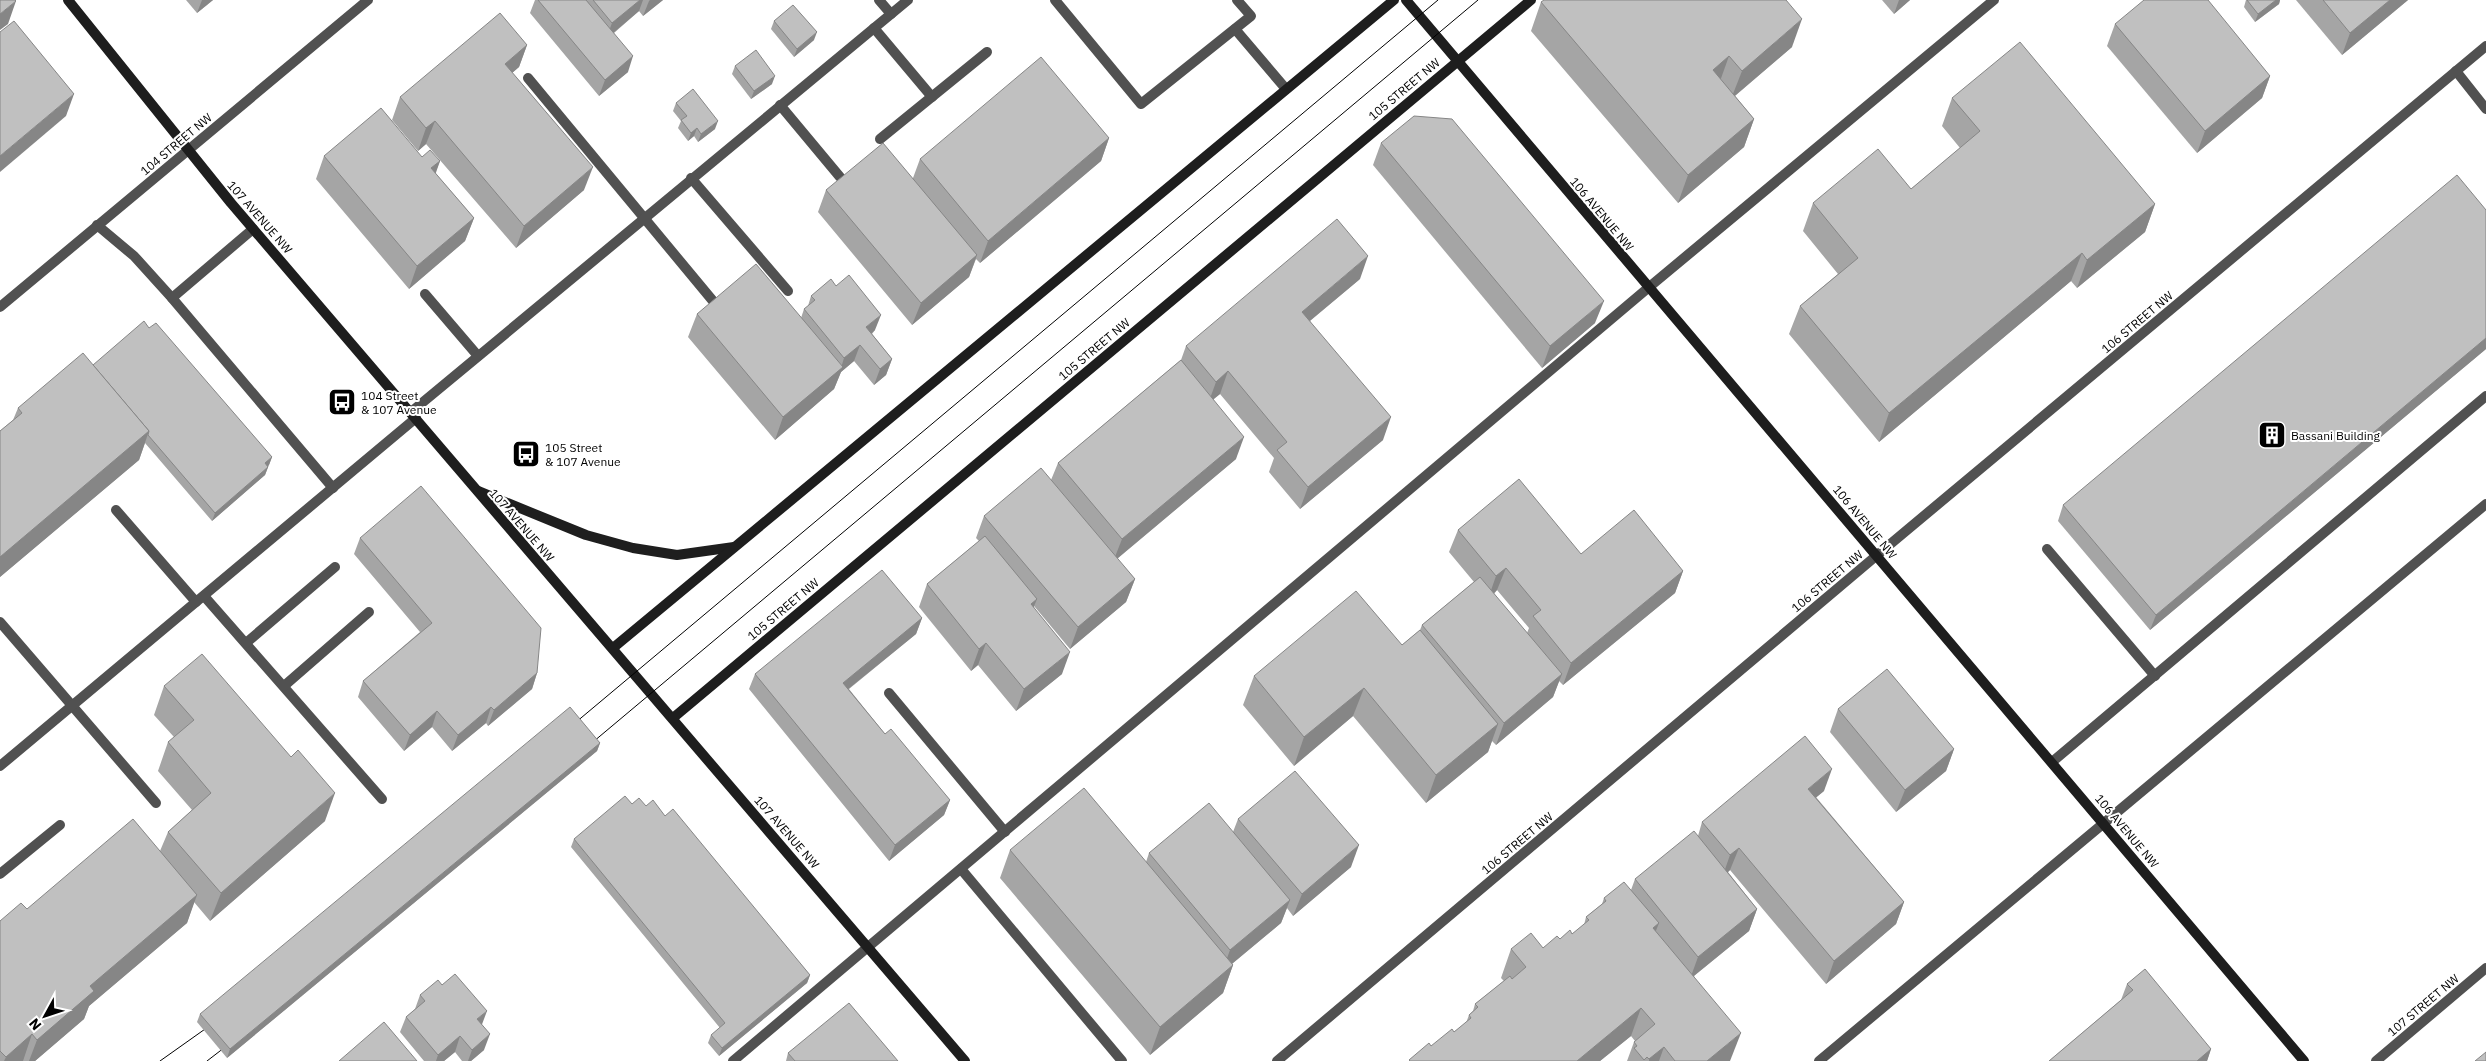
<svg xmlns="http://www.w3.org/2000/svg" width="2486" height="1061" font-family="'IBM Plex Sans',sans-serif">
<style>
.lines{fill:none;stroke-linecap:round;stroke-linejoin:round}
.lane{stroke:#515151;stroke-width:10}
.street{stroke:#515151;stroke-width:10}
.secondary{stroke:#1e1e1e;stroke-width:10}
.tram{stroke:#000;stroke-width:1}
.wall{fill:#a5a5a5;fill-rule:evenodd}
.shaded-wall{fill:#868686}
.building{fill:#c0c0c0;stroke:#868686}
.labels{text-anchor:middle;dominant-baseline:central;stroke-width:4;stroke-linejoin:round;paint-order:stroke}
.street-label{font-size:12px;fill:#000;stroke:#fff}
.poi-label{font-size:12px;fill:#000;stroke:#fff;text-anchor:start}
</style>
<rect width="100%" height="100%" fill="#fff"/>
<g class="lines">
<g class="lane">
<polyline points="879,0 891,14"/>
<polyline points="1055,0 1141,104 1251,16 1237,0"/>
<polyline points="874,28 932,97"/>
<polyline points="1235,29 1286,89"/>
<polyline points="2456,71 2486,109"/>
<polyline points="528,78 713,301"/>
<polyline points="780,105 840,177"/>
<polyline points="880,139 987,52"/>
<polyline points="691,178 788,291"/>
<polyline points="97,225 134,256 172,298"/>
<polyline points="253,229 172,298 333,488"/>
<polyline points="425,294 478,356"/>
<polyline points="411,412 908,0"/>
<polyline points="116,510 196,602"/>
<polyline points="2047,549 2155,676"/>
<polyline points="204,596 382,799"/>
<polyline points="0,622 156,803"/>
<polyline points="246,643 335,567"/>
<polyline points="284,686 369,612"/>
<polyline points="889,693 1005,832"/>
<polyline points="2052,762 2486,396"/>
<polyline points="0,766 416,418"/>
<polyline points="961,869 1122,1061"/>
<polyline points="0,874 60,825"/>
<polyline points="733,1061 1648,288 1994,0"/>
<polyline points="1819,1061 2486,504"/>
</g>
<g class="street">
<polyline points="0,307 368,0"/>
<polyline points="1277,1061 1876,556 2486,46"/>
<polyline points="2376,1061 2486,968"/>
</g>
<g class="secondary">
<polyline points="68,0 231,203 965,1061"/>
<polyline points="1406,0 2304,1061"/>
<polyline points="478,491 586,535 633,548 677,555 734,547"/>
<polyline points="613,648 1394,0"/>
<polyline points="673,718 1531,0"/>
</g>
<g class="tram">
<polyline points="569,728 1438,0"/>
<polyline points="587,747 1478,0"/>
<polyline points="160,1061 215,1022"/>
<polyline points="207,1061 233,1041"/>
</g>
</g>
<g class="wall">
<polygon points="186,0 213,0 197,13"/>
<polygon points="535,0 663,0 643,16 639,11 614,33 628,72 599,96 530,13"/>
<polygon points="1882,0 1910,0 1894,14"/>
<polygon points="2246,0 2280,0 2279,4 2255,22 2244,7"/>
<polygon points="2296,0 2408,0 2342,55"/>
<polygon points="1541,2 1792,47 1735,96 1754,119 1744,147 1678,203 1531,31"/>
<polygon points="774,21 814,40 794,57 771,29"/>
<polygon points="2115,24 2270,76 2262,98 2197,153 2107,46"/>
<polygon points="527,45 519,67 512,73 584,190 516,248 426,144 418,151 392,120 400,97"/>
<polygon points="735,66 772,84 751,99 732,74"/>
<polygon points="1952,98 2155,204 2145,232 2077,288 2071,281 1879,442 1789,334 1800,306 1838,274 1803,231 1813,203 1911,189 1960,148 1942,126"/>
<polygon points="676,103 715,129 698,142 694,136 688,141 678,128 681,121 673,111"/>
<polygon points="1109,138 1101,161 980,263 976,259 969,277 912,325 818,212 826,190 913,178 920,159"/>
<polygon points="1381,143 1595,323 1542,368 1373,165"/>
<polygon points="324,156 422,157 440,161 435,173 474,218 465,241 409,289 316,179"/>
<polygon points="2486,210 2486,349 2150,630 2058,521 2063,505"/>
<polygon points="1360,279 1310,321 1383,440 1300,509 1269,472 1274,458 1220,394 1213,399 1236,459 1117,559 1135,579 1126,602 1070,649 1034,606 1034,607 1062,674 1016,711 978,665 971,671 919,607 927,584 979,541 976,538 984,516 1051,480 1058,463 1181,360 1186,346"/>
<polygon points="811,296 875,330 872,334 892,359 886,375 874,385 854,361 841,372 834,389 775,440 688,337 697,314 801,318 804,309 808,306"/>
<polygon points="149,328 272,457 265,475 212,521 145,443 139,460 0,577 0,431 13,420 18,408 93,365"/>
<path d="M 1458,530 L 1581,554 L 1683,571 L 1675,593 L 1563,685 L 1559,681 L 1553,697 L 1496,745 L 1492,741 L 1488,752 L 1426,803 L 1353,716 L 1294,766 L 1243,705 L 1254,676 L 1402,645 L 1420,630 L 1422,625 L 1474,582 L 1449,552 ZM 1497,590 L 1529,628 L 1527,633 L 1494,594 Z"/>
<polygon points="360,538 537,673 532,689 488,726 486,723 452,751 432,727 404,751 358,697 363,681 420,632 354,554"/>
<polygon points="922,618 916,634 849,689 885,734 950,800 944,815 889,861 749,689 755,674"/>
<polygon points="164,686 325,821 210,921 194,902 187,923 89,1006 84,1019 35,1061 0,1061 0,921 160,851 168,832 192,810 158,771 168,742 174,737 154,715"/>
<polygon points="1838,709 1954,749 1946,771 1896,812 1830,732"/>
<polygon points="600,743 597,751 227,1058 197,1022 200,1014"/>
<polygon points="1824,791 1816,797 1904,902 1896,924 1826,984 1730,870 1728,872 1757,909 1749,931 1694,976 1730,1061 1627,1061 1634,1042 1635,1041 1631,1036 1600,1061 1409,1061 1409,1060 1454,1032 1466,1023 1469,1015 1473,1011 1475,1004 1504,981 1501,978 1511,949 1543,948 1560,939 1572,934 1584,925 1586,917 1602,904 1604,898 1631,890 1635,879 1698,836 1702,822"/>
<polygon points="632,804 646,806 665,816 810,975 807,983 719,1056 708,1043 711,1035 720,1028 571,847 574,839"/>
<polygon points="1238,819 1351,867 1293,916 1287,908 1281,923 1232,964 1233,965 1223,993 1150,1055 1000,878 1010,850 1146,862 1149,853 1233,832"/>
<polygon points="2127,984 2211,1049 2207,1061 2049,1061 2121,1000"/>
<polygon points="442,985 482,1024 484,1050 471,1061 462,1061 455,1052 444,1061 424,1061 400,1032 406,1017 415,1009 420,995"/>
<polygon points="788,1053 898,1061 786,1061"/>
</g>
<g class="shaded-wall">
<polygon points="202,0 213,0 197,13"/>
<polygon points="640,0 643,0 639,11 606,39 612,23"/>
<polygon points="650,0 663,0 643,16 649,1"/>
<polygon points="1899,0 1910,0 1894,14"/>
<polygon points="2276,0 2280,0 2279,4 2255,22 2258,14"/>
<polygon points="2390,0 2408,0 2342,55 2350,33"/>
<polygon points="16,1 8,24 0,30 0,14"/>
<polygon points="1802,19 1792,47 1731,99 1742,71"/>
<polygon points="817,32 814,40 794,57 797,49"/>
<polygon points="527,45 519,67 497,86 505,64"/>
<polygon points="633,56 628,72 599,96 605,80"/>
<polygon points="1729,56 1719,84 1713,70"/>
<polygon points="775,76 772,84 751,99 754,91"/>
<polygon points="2270,76 2262,98 2197,153 2205,131"/>
<polygon points="74,94 66,116 0,172 0,156"/>
<polygon points="1754,119 1744,147 1678,203 1688,175"/>
<polygon points="435,121 426,144 418,151 426,128"/>
<polygon points="718,121 715,129 698,142 701,134"/>
<polygon points="697,128 694,136 688,141 691,133"/>
<polygon points="1109,138 1101,161 980,263 988,241"/>
<polygon points="440,161 432,184 431,168"/>
<polygon points="593,167 584,190 516,248 524,226"/>
<polygon points="2155,204 2145,232 2077,288 2087,260"/>
<polygon points="474,218 465,241 409,289 417,266"/>
<polygon points="2082,253 2071,281 1879,442 1889,413"/>
<polygon points="977,255 969,277 912,325 921,303"/>
<polygon points="1368,256 1360,279 1294,334 1302,312"/>
<polygon points="1604,301 1595,323 1542,368 1550,346"/>
<polygon points="881,315 875,330 861,343 866,327"/>
<polygon points="2486,338 2486,349 2150,630 2156,615"/>
<polygon points="860,345 854,361 841,372 834,389 775,440 783,417 841,368 844,358"/>
<polygon points="892,359 886,375 874,385 880,369"/>
<polygon points="1228,371 1220,394 1208,404 1216,382"/>
<polygon points="1391,417 1383,440 1300,509 1308,487"/>
<polygon points="149,431 139,460 0,577 0,557"/>
<polygon points="1244,437 1236,459 1113,562 1122,539"/>
<polygon points="272,457 269,465 262,471 265,463"/>
<polygon points="268,467 265,475 212,521 215,513"/>
<polygon points="1506,568 1497,590 1488,599 1496,576"/>
<polygon points="1683,571 1675,593 1563,685 1571,663"/>
<polygon points="1135,579 1126,602 1070,649 1078,627"/>
<polygon points="1037,599 1028,621 1031,604"/>
<polygon points="922,618 916,634 837,698 843,683"/>
<polygon points="986,643 978,665 971,671 979,649"/>
<polygon points="1070,652 1062,674 1016,711 1024,689"/>
<polygon points="537,673 532,689 488,726 494,710"/>
<polygon points="1562,674 1553,697 1496,745 1504,723"/>
<polygon points="1364,688 1353,716 1294,766 1304,737"/>
<polygon points="491,707 486,723 452,751 458,735"/>
<polygon points="437,711 432,727 404,751 410,735"/>
<polygon points="1498,724 1488,752 1426,803 1436,775"/>
<polygon points="600,743 597,751 227,1058 230,1049"/>
<polygon points="1954,749 1946,771 1896,812 1905,790"/>
<polygon points="1832,769 1824,791 1800,811 1808,789"/>
<polygon points="335,793 325,821 210,921 221,893"/>
<polygon points="950,800 944,815 889,861 895,845"/>
<polygon points="1359,845 1351,867 1293,916 1302,894"/>
<polygon points="1739,848 1730,870 1722,878 1730,855"/>
<polygon points="197,895 187,923 89,1006 84,1019 35,1061 29,1061 37,1040 90,986"/>
<polygon points="1290,900 1281,923 1222,972 1230,950"/>
<polygon points="1904,902 1896,924 1826,984 1834,961"/>
<polygon points="1757,909 1749,931 1690,979 1698,957"/>
<polygon points="1659,923 1648,951 1653,928"/>
<polygon points="1233,965 1223,993 1150,1055 1160,1027"/>
<polygon points="810,975 807,983 719,1056 722,1048"/>
<polygon points="1641,1008 1631,1036 1600,1061 1577,1061"/>
<polygon points="487,1011 481,1027 477,1019"/>
<polygon points="1741,1033 1730,1061 1707,1061"/>
<polygon points="32,1034 23,1061 4,1061 6,1057"/>
<polygon points="490,1034 484,1050 471,1061 468,1061 472,1050"/>
<polygon points="460,1036 455,1052 444,1061 436,1061 438,1055"/>
<polygon points="1664,1047 1659,1061 1649,1061 1649,1059"/>
<polygon points="2211,1049 2207,1061 2197,1061"/>
</g>
<g class="building">
<polygon points="0,0 15,0 16,1 0,14"/>
<polygon points="538,0 586,0 633,56 605,80"/>
<polygon points="593,0 640,0 612,23"/>
<polygon points="1544,0 1786,0 1802,19 1742,71 1729,56 1713,70 1754,119 1688,175 1541,2"/>
<polygon points="2144,0 2208,0 2270,76 2205,131 2115,24"/>
<polygon points="2247,0 2276,0 2258,14"/>
<polygon points="2323,0 2390,0 2350,33"/>
<polygon points="793,5 817,32 797,49 774,21"/>
<polygon points="500,13 527,45 505,64 593,167 524,226 435,121 426,128 400,97"/>
<polygon points="14,21 74,94 0,156 0,32"/>
<polygon points="2020,42 2155,204 2087,260 2082,253 1889,413 1800,306 1858,258 1813,203 1878,149 1911,189 1980,131 1952,98"/>
<polygon points="756,50 775,76 754,91 735,66"/>
<polygon points="1041,57 1109,138 988,241 920,159"/>
<polygon points="693,89 718,121 701,134 697,128 691,133 681,120 687,116 676,103"/>
<polygon points="381,108 422,157 430,150 440,161 431,168 474,218 417,266 324,156"/>
<polygon points="1414,116 1452,119 1604,301 1550,346 1381,143"/>
<polygon points="883,143 977,255 921,303 826,190"/>
<polygon points="2457,175 2486,210 2486,338 2156,615 2063,505"/>
<polygon points="1337,219 1368,256 1302,312 1391,417 1308,487 1277,450 1287,442 1228,371 1216,382 1186,346"/>
<polygon points="756,264 843,367 783,417 697,314"/>
<polygon points="849,275 881,315 866,327 892,359 880,369 860,345 844,358 804,309 815,300 811,296 831,279 836,286"/>
<polygon points="144,321 149,328 156,323 272,457 265,463 268,467 215,513 148,435 149,431 93,365"/>
<polygon points="83,353 149,431 0,557 0,431 22,413 18,408"/>
<polygon points="1181,360 1244,437 1122,539 1058,463"/>
<polygon points="1041,468 1135,579 1078,627 984,516"/>
<polygon points="1519,479 1581,554 1634,510 1683,571 1571,663 1533,616 1541,610 1506,568 1496,576 1458,530"/>
<polygon points="421,486 541,628 537,673 494,710 491,707 458,735 437,711 410,735 363,681 432,623 360,538"/>
<polygon points="985,536 1037,599 1031,604 1070,652 1024,689 986,643 979,649 927,584"/>
<polygon points="882,570 922,618 843,683 885,734 891,729 950,800 895,845 755,674"/>
<polygon points="1480,577 1562,674 1504,723 1422,625"/>
<polygon points="1356,591 1402,645 1420,630 1498,724 1436,775 1364,688 1304,737 1254,676"/>
<polygon points="202,654 291,757 298,750 335,793 221,893 168,832 211,793 168,742 194,720 164,686"/>
<polygon points="1887,669 1954,749 1905,790 1838,709"/>
<polygon points="570,707 600,743 230,1049 200,1014"/>
<polygon points="1805,736 1832,769 1808,789 1904,902 1834,961 1739,848 1730,855 1702,822"/>
<polygon points="1295,771 1359,845 1302,894 1238,819"/>
<polygon points="1084,788 1233,965 1160,1027 1010,850"/>
<polygon points="625,796 632,804 639,798 646,806 653,800 665,816 673,809 810,975 722,1048 711,1035 725,1023 574,839"/>
<polygon points="1209,803 1290,900 1230,950 1149,853"/>
<polygon points="133,819 197,895 90,986 94,991 37,1040 32,1034 6,1057 0,1051 0,921 21,903 27,909"/>
<polygon points="1694,831 1757,909 1698,957 1635,879"/>
<polygon points="1624,882 1659,923 1653,928 1741,1033 1707,1061 1675,1061 1664,1047 1649,1059 1647,1057 1644,1060 1634,1048 1637,1046 1634,1042 1655,1024 1641,1008 1577,1061 1410,1061 1409,1060 1429,1043 1431,1046 1452,1029 1454,1032 1471,1018 1469,1015 1478,1007 1475,1004 1510,976 1512,979 1526,967 1511,949 1531,933 1543,948 1557,936 1560,939 1570,930 1572,934 1589,920 1586,917 1606,901 1604,898"/>
<polygon points="2145,969 2211,1049 2197,1061 2049,1061 2133,990 2127,984"/>
<polygon points="455,974 487,1011 477,1019 490,1034 472,1050 460,1036 438,1055 406,1017 425,1001 420,995 438,980 442,985"/>
<polygon points="849,1003 898,1061 795,1061 788,1053"/>
<polygon points="384,1022 417,1061 339,1061"/>
<polygon points="2486,1052 2486,1061 2475,1061"/>
</g>
<defs>
<g id="bus-square" transform="scale(1.4375)"><rect x="-9" y="-9" width="18" height="18" rx="4" fill="#000" stroke="#fff"/><path d="M-5-6H5V4H4V6H2V4H-2V6H-4V4H-5ZM-3.5-4V0h7V-4ZM-3.5 1.2v1.5H-2V1.2ZM2 1.2v1.5H3.5V1.2Z" fill="#fff"/></g>
<g id="building-square" transform="scale(1.4375)"><rect x="-9" y="-9" width="18" height="18" rx="4" fill="#000" stroke="#fff"/><path d="M-4-6H4V6H1V3H-1V6H-4ZM-2.5-4.3h1.7v1.8h-1.7ZM.8-4.3h1.7v1.8H.8ZM-2.5-1h1.7V.8h-1.7ZM.8-1h1.7V.8H.8Z" fill="#fff"/></g>
</defs>
<g fill-rule="evenodd">
<use href="#bus-square" x="342" y="402"/>
<use href="#building-square" x="2272" y="435"/>
<use href="#bus-square" x="526" y="454"/>
</g>
<g class="labels">
<g class="street-label">
<text transform="translate(1404 89) rotate(-40)">105 STREET NW</text>
<text transform="translate(176 144) rotate(-40)">104 STREET NW</text>
<text transform="translate(1602 214) rotate(50)">106 AVENUE NW</text>
<text transform="translate(260 217) rotate(49)">107 AVENUE NW</text>
<text transform="translate(2137 322) rotate(-40)">106 STREET NW</text>
<text transform="translate(1094 349) rotate(-40)">105 STREET NW</text>
<text transform="translate(1865 522) rotate(50)">106 AVENUE NW</text>
<text transform="translate(522 525) rotate(49)">107 AVENUE NW</text>
<text transform="translate(1827 581) rotate(-40)">106 STREET NW</text>
<text transform="translate(783 609) rotate(-40)">105 STREET NW</text>
<text transform="translate(2127 831) rotate(50)">106 AVENUE NW</text>
<text transform="translate(787 832) rotate(49)">107 AVENUE NW</text>
<text transform="translate(1517 843) rotate(-40)">106 STREET NW</text>
<text transform="translate(2423 1005) rotate(-40)">107 STREET NW</text>
</g>
<g class="poi-label">
<text x="361" y="395">104 Street<tspan x="361" dy="14">&amp; 107 Avenue</tspan></text>
<text x="2291" y="435">Bassani Building</text>
<text x="545" y="447">105 Street<tspan x="545" dy="14">&amp; 107 Avenue</tspan></text>
</g>
</g>
<g transform="translate(45 1016) rotate(230)" stroke="#ffffff" stroke-width="4" paint-order="stroke">
<path d="M0-4L9 19L0 12L-9 19Z" fill="#000000"/>
<text y="-8" font-size="14" font-weight="bold" text-anchor="middle" fill="#000000">N</text>
</g>
</svg>
